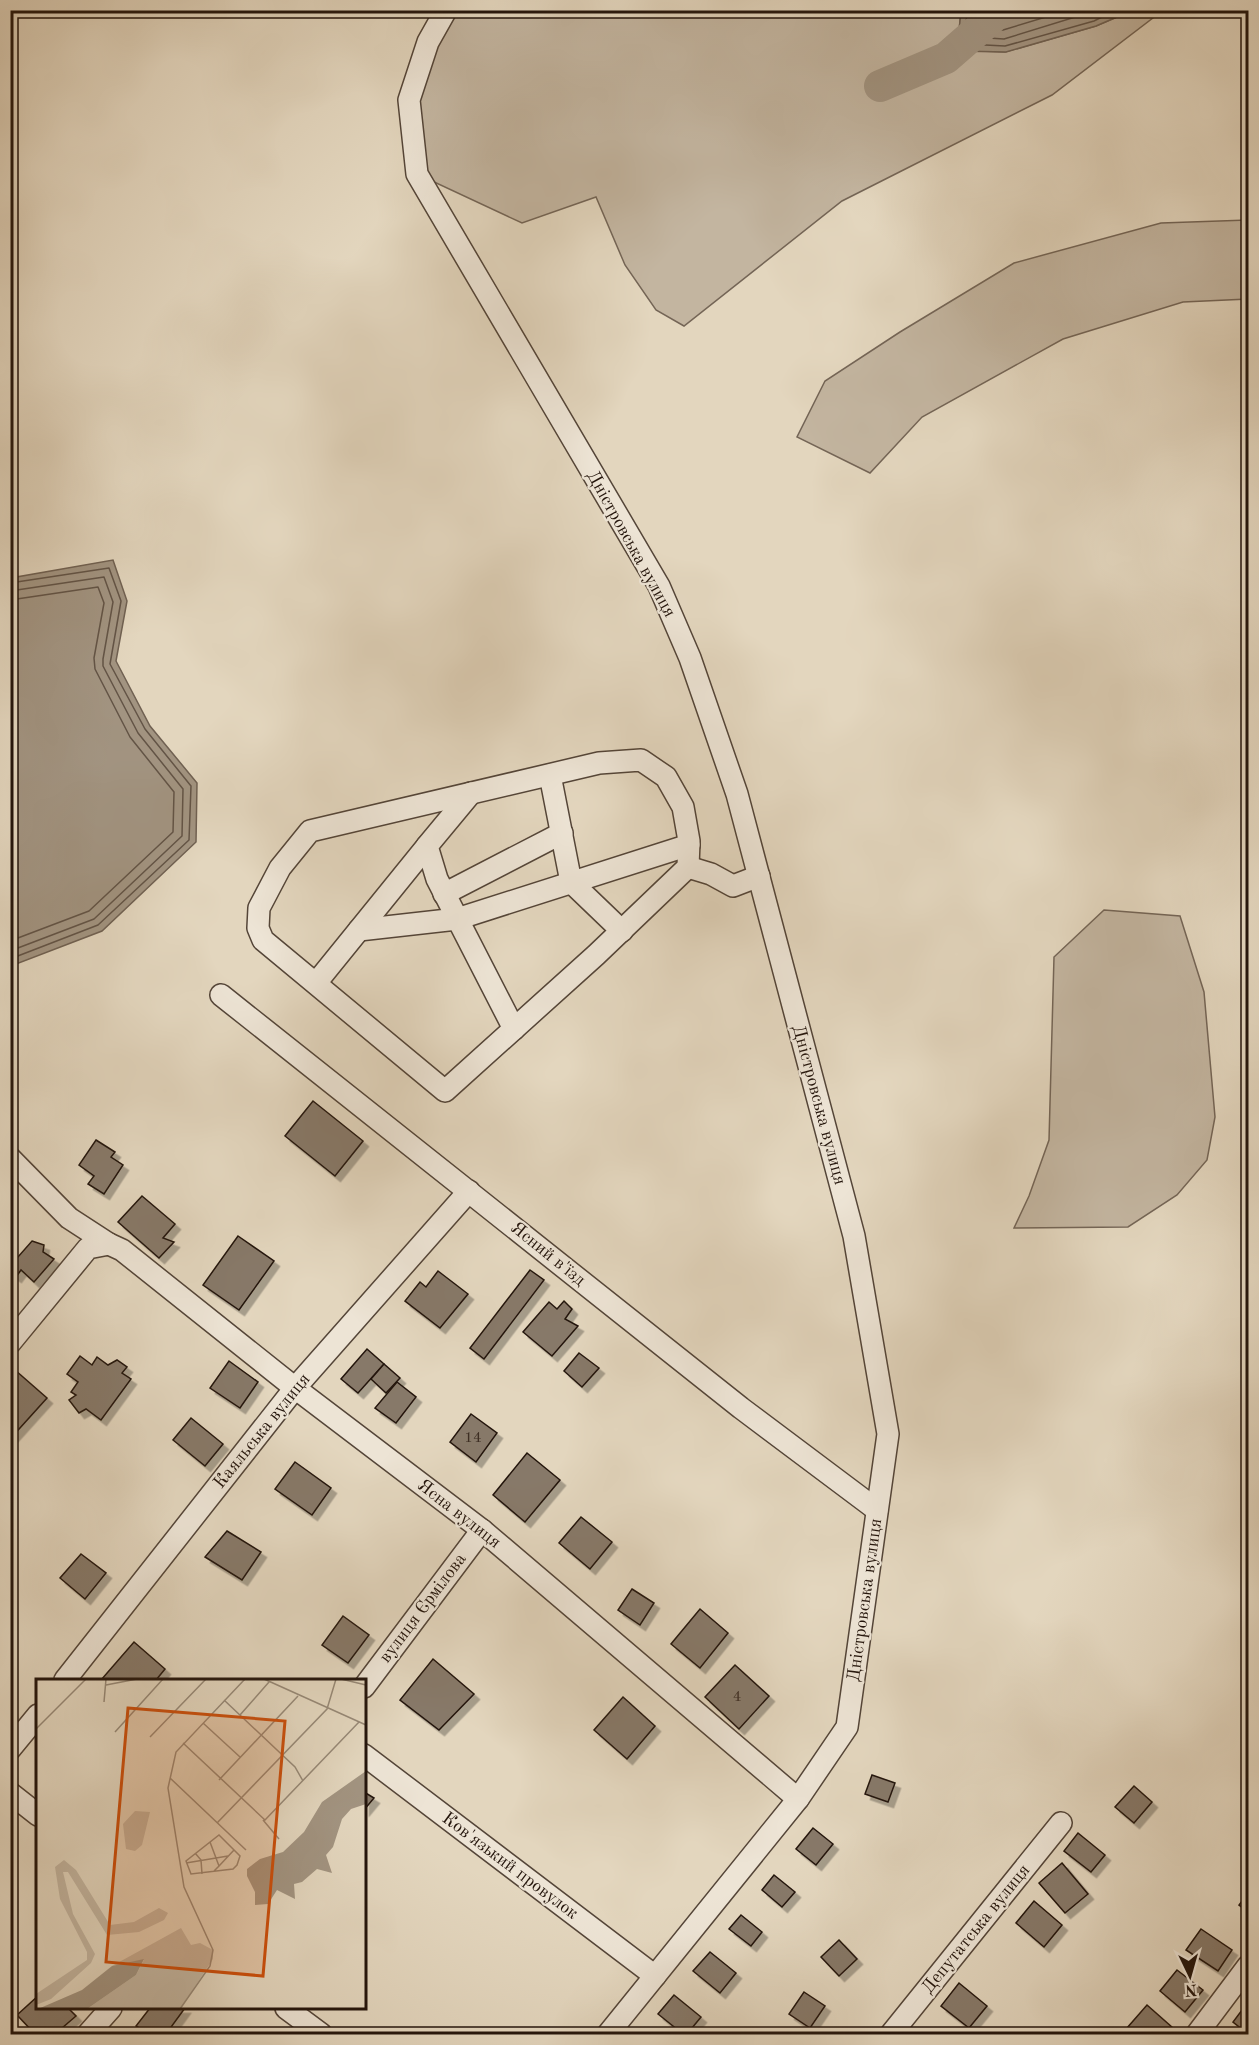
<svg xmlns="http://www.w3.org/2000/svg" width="1259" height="2045" font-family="'Old Standard TT',serif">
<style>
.green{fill:#c3b5a0;stroke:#746556;stroke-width:1.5}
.water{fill:#a29481;stroke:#706152;stroke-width:1.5}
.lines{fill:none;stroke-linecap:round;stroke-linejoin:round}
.shore{stroke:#635446;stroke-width:1.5}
.river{stroke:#a29481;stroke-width:32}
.building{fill:#877969;stroke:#24150c;stroke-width:1.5;filter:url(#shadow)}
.minor-casing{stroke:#544538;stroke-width:24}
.minor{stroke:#ede4d5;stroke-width:21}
.labels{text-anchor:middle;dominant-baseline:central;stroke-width:4.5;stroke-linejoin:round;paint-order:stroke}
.number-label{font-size:15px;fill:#3d2e23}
.street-label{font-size:18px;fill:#24150c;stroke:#ede4d5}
.inset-road{fill:none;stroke:#978977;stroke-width:1.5}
.view{fill:#cb4f0c;fill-opacity:0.15;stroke:#cb4f0c;stroke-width:3}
.inset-edge{fill:none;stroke:#24150c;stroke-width:3}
</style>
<defs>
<filter id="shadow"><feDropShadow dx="5.5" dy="5.5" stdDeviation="0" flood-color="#0004"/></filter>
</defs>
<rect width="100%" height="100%" fill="#e3d6be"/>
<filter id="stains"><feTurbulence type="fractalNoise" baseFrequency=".00333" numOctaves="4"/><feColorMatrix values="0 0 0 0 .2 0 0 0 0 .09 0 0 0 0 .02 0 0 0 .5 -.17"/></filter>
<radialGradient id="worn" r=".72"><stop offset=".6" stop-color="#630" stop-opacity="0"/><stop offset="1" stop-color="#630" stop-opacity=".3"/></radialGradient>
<g class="green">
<polygon points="446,11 961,11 957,50 1005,52 1096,26 1131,11 1162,11 1052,95 842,201 684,326 656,310 625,265 596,197 522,223 417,174 409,100"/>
<polygon points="1248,220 1248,299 1183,302 1063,339 922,417 870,473 797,437 825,381 900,332 1014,263 1161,223"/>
<polygon points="1104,910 1180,916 1204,992 1215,1117 1207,1160 1177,1195 1128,1227 1014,1228 1029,1196 1049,1140 1054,957"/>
</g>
<g class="water">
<polygon points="961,11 961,10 1131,11 1096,26 1006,52 957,51"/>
<polygon points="113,560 127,601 116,661 150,726 197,783 196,842 102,931 11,966 11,578"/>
</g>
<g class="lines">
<g class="shore">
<polyline points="967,10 965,44 1005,46 1094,21 1116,10"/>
<polyline points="974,10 973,37 1004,39 1098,10"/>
<polyline points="983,10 983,28 1003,30 1069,10"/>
<polyline points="10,583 109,568 121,601 110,664 145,729 191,786 189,840 98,925 10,959"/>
<polyline points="10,591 104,577 113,602 103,659 103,666 138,733 183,789 182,836 94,919 10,951"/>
<polyline points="10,600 98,587 104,603 94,658 95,669 130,737 174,792 173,832 89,911 10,941"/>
</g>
<polyline class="river" points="880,86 946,58 1001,10"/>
</g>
<g class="building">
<polygon points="313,1101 363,1141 335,1176 285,1136"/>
<polygon points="96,1140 115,1152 111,1157 123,1165 104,1194 88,1184 94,1176 79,1165"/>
<polygon points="142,1196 175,1224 163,1238 174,1242 159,1258 118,1222"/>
<polygon points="238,1236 274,1261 239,1310 203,1285"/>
<polygon points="32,1241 44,1245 43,1252 54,1259 34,1282 21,1270 16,1277 10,1273 10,1266"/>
<polygon points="530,1270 544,1280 484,1359 470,1348"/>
<polygon points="438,1271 468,1294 440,1328 405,1301 420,1282 426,1287"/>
<polygon points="564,1301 572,1309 565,1319 578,1326 552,1356 523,1332 549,1302 557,1309"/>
<polygon points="367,1349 384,1364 358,1393 341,1379"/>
<polygon points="579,1353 599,1368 582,1387 564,1371"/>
<polygon points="80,1356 92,1365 97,1357 108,1365 117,1360 127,1367 122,1373 131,1379 101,1420 86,1409 79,1413 69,1400 76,1395 71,1392 78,1382 67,1374"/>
<polygon points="229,1361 258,1382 240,1408 210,1388"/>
<polygon points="384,1364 400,1378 386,1393 371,1379"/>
<polygon points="15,1370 47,1398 10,1439 10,1375"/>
<polygon points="397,1382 416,1397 396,1423 375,1408"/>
<polygon points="471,1414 497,1433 476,1462 450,1442"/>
<polygon points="191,1418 223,1444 205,1466 173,1440"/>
<polygon points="527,1453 560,1480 525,1522 493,1495"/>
<polygon points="295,1462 331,1488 312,1515 275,1489"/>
<polygon points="581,1517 612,1542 590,1569 559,1543"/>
<polygon points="227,1531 261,1552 242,1580 205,1557"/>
<polygon points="81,1554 106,1573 85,1599 60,1578"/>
<polygon points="632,1589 654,1603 640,1625 618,1610"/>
<polygon points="700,1609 728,1633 700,1668 671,1644"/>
<polygon points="343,1616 369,1635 348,1663 322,1645"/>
<polygon points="134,1642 165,1669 156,1680 101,1680"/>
<polygon points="433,1659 474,1694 439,1730 400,1700"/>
<polygon points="735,1665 769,1696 739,1729 705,1697"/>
<polygon points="623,1697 655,1726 627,1759 594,1730"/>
<polygon points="872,1775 895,1783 888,1802 865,1794"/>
<polygon points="1134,1786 1152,1802 1134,1823 1115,1807"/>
<polygon points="364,1792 374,1798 364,1810"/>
<polygon points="813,1828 833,1844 816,1865 796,1849"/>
<polygon points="1078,1833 1105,1855 1091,1872 1064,1851"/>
<polygon points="1062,1863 1088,1894 1065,1913 1039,1883"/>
<polygon points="774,1875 795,1892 782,1907 762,1890"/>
<polygon points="1248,1893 1248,1912 1239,1905"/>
<polygon points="1034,1901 1062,1925 1044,1947 1016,1923"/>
<polygon points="741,1915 762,1932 751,1946 729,1929"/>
<polygon points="1201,1929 1232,1950 1218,1971 1186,1950"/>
<polygon points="839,1940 857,1959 839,1976 821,1957"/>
<polygon points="710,1952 736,1973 720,1993 693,1971"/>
<polygon points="1177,1970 1203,1990 1185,2012 1160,1991"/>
<polygon points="959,1983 987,2006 969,2028 941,2006"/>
<polygon points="804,1992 825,2006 810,2028 789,2014"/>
<polygon points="674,1995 701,2017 687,2034 683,2034 658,2014"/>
<polygon points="38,1996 38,2008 68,2008 76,2016 55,2034 35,2034 17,2015"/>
<polygon points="1248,2002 1248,2034 1233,2022"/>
<polygon points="1147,2005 1173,2028 1167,2034 1135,2034 1127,2028"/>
<polygon points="150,2008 185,2008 166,2034 149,2034 136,2026"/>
</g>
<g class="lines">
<g class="minor-casing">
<g id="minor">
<polyline points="446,10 428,42 409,100 417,174 659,586 690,658 737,794 854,1236 888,1434 847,1727 798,1799 608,2034"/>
<polygon points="641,760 666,777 683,807 689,841 688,867 596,955 445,1091 263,940 258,928 259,908 280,868 310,831 599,763"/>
<polyline points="550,775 571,882 622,931"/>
<polyline points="471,793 427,846 437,879 514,1029"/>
<polyline points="688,867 711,874 733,886 759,876"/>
<polyline points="444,894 562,833"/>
<polyline points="359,930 457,919 689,845"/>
<polyline points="316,983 427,846"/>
<polyline points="221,995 741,1408 877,1510"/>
<polyline points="10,1158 69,1218 109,1244"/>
<polyline points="10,1343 88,1248 109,1244 122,1250 295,1388 482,1530 798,1799"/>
<polyline points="65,1680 295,1388 469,1191"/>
<polyline points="364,1687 482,1530"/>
<polyline points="10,1749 38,1715"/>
<polyline points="364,1755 655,1976"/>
<polyline points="10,1793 38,1815"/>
<polyline points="286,2008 321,2034"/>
<polyline points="88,2034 111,2008"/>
<polyline points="891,2034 1061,1823"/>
<polyline points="1197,2034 1248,1966"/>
</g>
</g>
<use href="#minor" class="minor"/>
</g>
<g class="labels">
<g class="number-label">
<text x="473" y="1438">14</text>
<text x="737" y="1697">4</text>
</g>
<g class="street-label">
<text transform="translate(631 544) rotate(61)">Дністровська вулиця</text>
<text transform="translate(819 1105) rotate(75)">Дністровська вулиця</text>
<text transform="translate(548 1254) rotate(39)">Ясний в'їзд</text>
<text transform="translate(262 1431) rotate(-51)">Каяльська вулиця</text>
<text transform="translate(459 1514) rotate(38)">Ясна вулиця</text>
<text transform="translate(865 1600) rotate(-82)">Дністровська вулиця</text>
<text transform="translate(423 1608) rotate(-53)">вулиця Єрмілова</text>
<text transform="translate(510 1866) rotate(37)">Ков'язький провулок</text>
<text transform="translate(976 1929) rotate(-51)">Депутатська вулиця</text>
</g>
</g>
<g transform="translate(36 1679)">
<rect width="330" height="330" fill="#e3d6be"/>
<path d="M 99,132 L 114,133 L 106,166 L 99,172 L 90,170 L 87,145 ZM 28,181 L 40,191 L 74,246 L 98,243 L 123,229 L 132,234 L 128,241 L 103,253 L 71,256 L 32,193 L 27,193 L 37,235 L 59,275 L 55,284 L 15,320 L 0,326 L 0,315 L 51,281 L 51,273 L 24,220 L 19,188 ZM 145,249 L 155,266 L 164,264 L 177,271 L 177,280 L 144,330 L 51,330 L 100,296 L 108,281 L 76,287 Z" fill="#c3b5a0"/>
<path d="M 330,92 L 330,125 L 315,130 L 306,140 L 297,168 L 290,176 L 296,194 L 281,190 L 266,203 L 258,205 L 259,220 L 241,211 L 232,225 L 219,226 L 219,213 L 211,197 L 211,190 L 224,180 L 247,173 L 268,153 L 286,123 ZM 108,280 L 100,296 L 51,330 L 2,330 L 46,311 L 76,287 Z" fill="#a29481"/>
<path class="inset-road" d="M 228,0 L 330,46M 305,0 L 330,6M 70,6 L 101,0M 188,21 L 259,88 L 267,102M 68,23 L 70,0M 204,36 L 233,3M 167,44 L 204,78M 0,50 L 50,0M 79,53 L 127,0M 114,58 L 170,0M 147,64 L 229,141 L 323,43M 134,99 L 210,171M 183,101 L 262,17M 227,141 L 243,160M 181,144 L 291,30 L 300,0M 183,156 L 204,177 L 201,186 L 197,190 L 155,195 L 150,182 ZM 174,163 L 183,187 L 178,192M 159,174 L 165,181 L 166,195M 150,184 L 192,177M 183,187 L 198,171M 144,330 L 174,287 L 177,271 L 148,208 L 132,109 L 140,73 L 209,0"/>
<path class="view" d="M 92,29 L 249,42 L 227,297 L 70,283 Z"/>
<rect width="330" height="330" class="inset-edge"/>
</g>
<rect width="1259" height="2045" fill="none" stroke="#e3d6be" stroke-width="36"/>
<rect x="12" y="12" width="1235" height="2021" fill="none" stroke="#24150c" stroke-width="3"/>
<rect x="18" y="18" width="1223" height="2009" fill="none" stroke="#24150c" stroke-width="1.5"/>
<g transform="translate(1190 1976) rotate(175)" stroke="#ede4d5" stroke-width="4.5" paint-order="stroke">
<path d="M0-4.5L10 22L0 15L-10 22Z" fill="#24150c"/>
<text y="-9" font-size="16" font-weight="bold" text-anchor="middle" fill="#24150c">N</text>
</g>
<rect width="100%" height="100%" filter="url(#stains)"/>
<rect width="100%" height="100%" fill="url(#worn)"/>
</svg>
